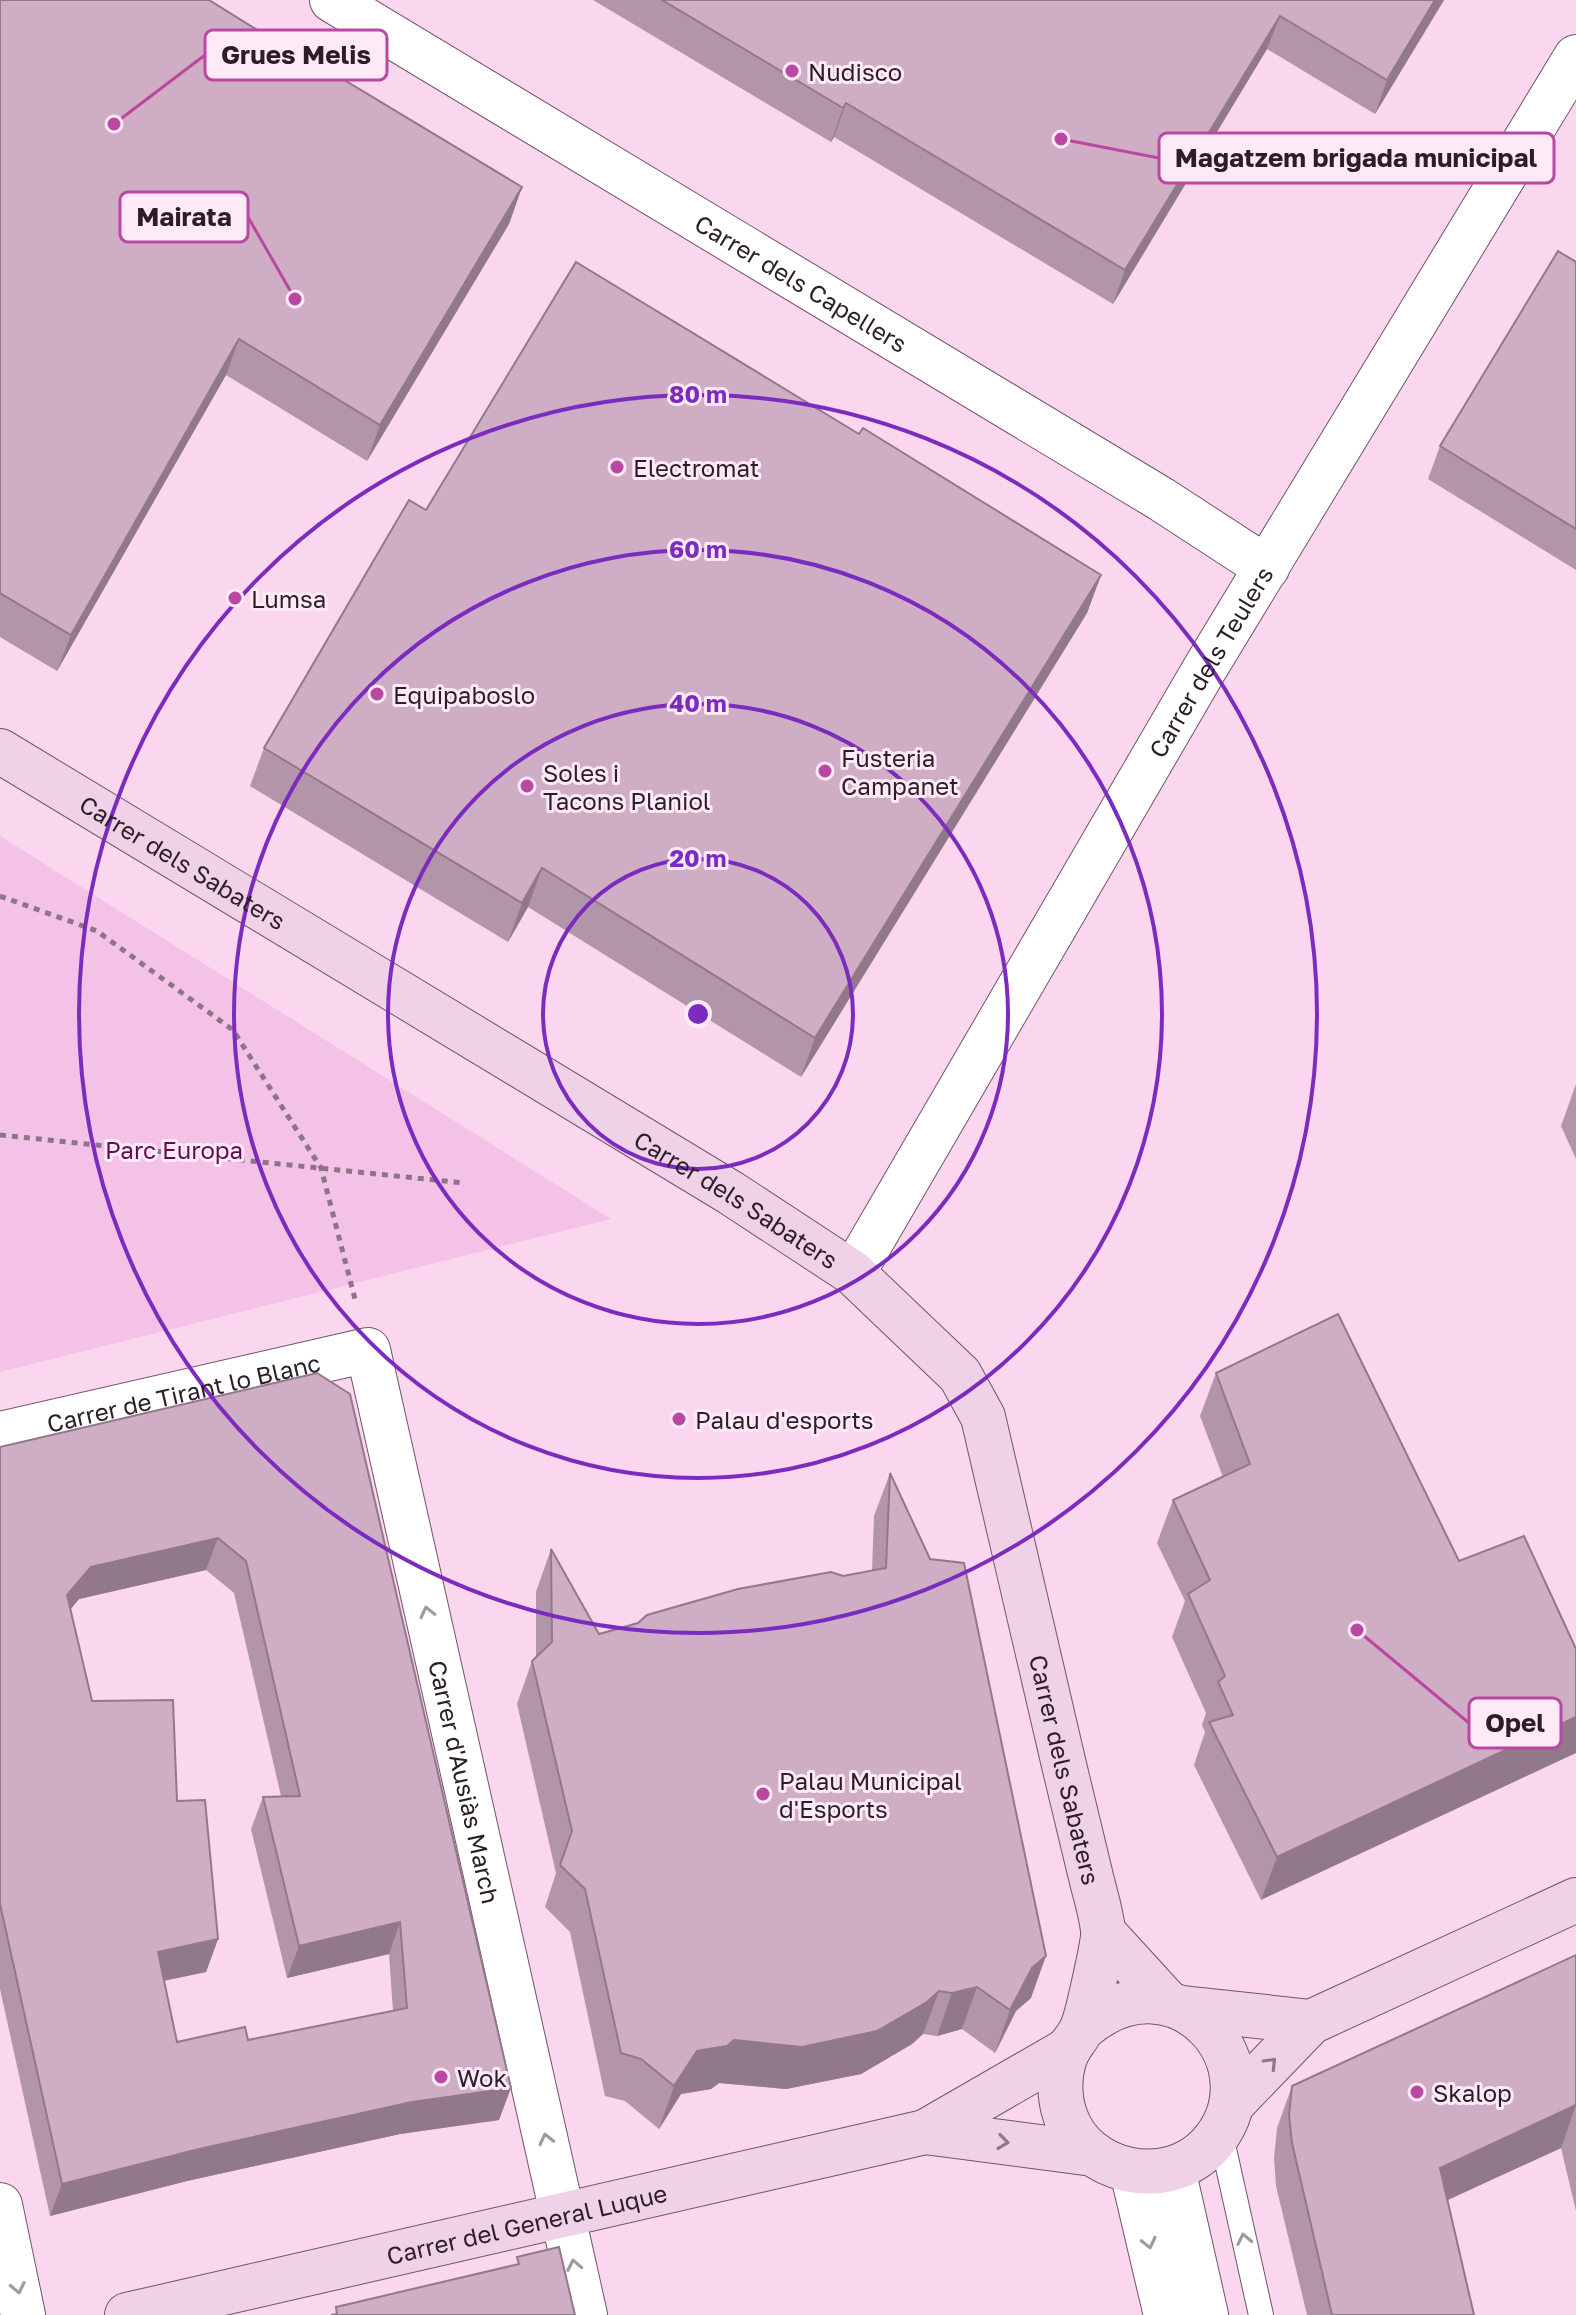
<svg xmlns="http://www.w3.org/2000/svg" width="1576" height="2315" font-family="'Golos Text',sans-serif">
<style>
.green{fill:#f4c2e6}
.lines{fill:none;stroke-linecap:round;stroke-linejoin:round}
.lane-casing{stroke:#715469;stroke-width:26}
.street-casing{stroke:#715469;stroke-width:46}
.secondary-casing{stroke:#715469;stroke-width:46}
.path{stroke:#8c7585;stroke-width:5;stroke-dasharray:6 6;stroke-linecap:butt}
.lane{stroke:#fff;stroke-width:24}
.street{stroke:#fff;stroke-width:44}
.secondary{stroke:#efd2e8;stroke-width:44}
.wall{fill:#b295a9;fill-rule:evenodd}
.shaded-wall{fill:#91798a}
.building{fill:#cfadc5;stroke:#91798a;stroke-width:2;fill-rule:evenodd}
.oneway{stroke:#a09a9e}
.oneway2{stroke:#8d7888}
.ring{fill:none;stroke:#7b2cbf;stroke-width:4}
.poi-dot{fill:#ba47a1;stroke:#fee9f7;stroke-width:3}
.labels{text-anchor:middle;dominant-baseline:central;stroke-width:6;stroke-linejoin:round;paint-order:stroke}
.poi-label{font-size:24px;fill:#2b1e27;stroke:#fee9f7;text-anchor:start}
.street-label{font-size:24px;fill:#2b1e27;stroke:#fee9f7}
.park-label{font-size:24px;fill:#620d53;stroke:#fee9f7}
.centre{fill:#7b2cbf;stroke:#fee9f7;stroke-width:4}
.ring-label{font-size:24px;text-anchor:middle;font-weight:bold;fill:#7b2cbf;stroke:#fee9f7;stroke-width:6;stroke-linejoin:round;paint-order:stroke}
.leader{fill:none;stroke:#ba47a1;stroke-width:3}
.callout-dot{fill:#ba47a1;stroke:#fee9f7;stroke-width:3}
.callout{fill:#fee9f7;stroke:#ba47a1;stroke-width:3}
.callout-label{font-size:26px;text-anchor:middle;font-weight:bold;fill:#2b1e27}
</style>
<rect width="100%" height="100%" fill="#fad7ef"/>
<polygon class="green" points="0,836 611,1219 0,1372"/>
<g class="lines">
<g class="lane-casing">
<polyline id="lane" points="1220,2131 1261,2315"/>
</g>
<g class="street-casing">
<g id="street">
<path id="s1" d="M 332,0 L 1161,499 L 1267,568"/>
<path id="s2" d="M 853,1273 L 1204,670 L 1576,57"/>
<path id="s3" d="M 0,1434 L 368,1350 L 585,2315"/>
<polyline points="1173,2169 1206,2315"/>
<polyline points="1132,2171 1166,2315"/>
<polyline points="0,2205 23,2315"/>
</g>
</g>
<g class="secondary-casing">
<g id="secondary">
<path id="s4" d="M 0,751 L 731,1193 L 853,1273 L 960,1375 L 983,1417 C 1010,1533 1037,1649 1064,1765 C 1073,1802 1082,1840 1091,1877 C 1095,1894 1101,1912 1103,1930 C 1104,1941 1087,2019 1081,2030 C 1078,2037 1072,2043 1068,2050 C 1059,2070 1058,2094 1065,2115 C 1084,2174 1167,2191 1209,2146 C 1280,2069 1178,1947 1083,2028"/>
<polyline points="1104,1933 1168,2003"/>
<polyline points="1183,2008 1311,2022"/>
<polyline points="1231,2105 1311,2022 1576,1900"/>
<polyline points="925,2132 1093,2154"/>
<path id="s5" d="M 127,2315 L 925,2132 L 1069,2049"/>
</g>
</g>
<g class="path">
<polyline points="0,896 97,931 233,1030 321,1168 356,1303"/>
<polyline points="0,1135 464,1183"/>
</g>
<use href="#lane" class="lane"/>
<use href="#street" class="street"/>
<use href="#secondary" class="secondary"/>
</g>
<g class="wall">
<polygon points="0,0 270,38 522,187 509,224 367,461 226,375 57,671 0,637"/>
<polygon points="593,0 1444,0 1375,114 1267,49 1113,304 834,137 831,142"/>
<polygon points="1576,262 1576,570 1428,479 1440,446"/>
<polygon points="859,434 1101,575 1087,613 801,1077 528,907 508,942 250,786 264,748 426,510"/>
<polygon points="1576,1084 1576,1159 1561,1126"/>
<path d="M 317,1373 L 499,2120 L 400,2134 L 187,2181 L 50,2216 L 0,1989 L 0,1447 ZM 206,1570 L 234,1593 L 281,1796 L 263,1797 L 251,1829 L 287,1978 L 389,1954 L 393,2011 L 248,2040 L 177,2042 L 164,1981 L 206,1972 L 218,1939 L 177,1801 L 92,1701 L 70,1610 L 79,1599 Z"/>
<polygon points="1216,1373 1459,1561 1261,1900 1194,1765 1205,1732 1202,1725 1206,1713 1172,1637 1185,1601 1157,1543 1173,1500 1223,1477 1200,1416"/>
<polygon points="890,1473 1031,1998 1016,2011 995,2053 962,2029 937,2036 923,2034 912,2044 861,2074 786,2089 719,2083 711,2089 681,2094 659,2129 625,2101 605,2096 570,1932 545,1907 556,1873 517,1704 532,1661 536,1657 536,1592 551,1549 599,1634 843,1576 872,1571 874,1516"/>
<polygon points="1576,1955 1576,2211 1561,2148 1447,2200 1474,2315 1307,2315 1276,2186 1274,2158 1277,2128 1292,2086"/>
</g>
<g class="shaded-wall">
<polygon points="1435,0 1444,0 1375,114 1387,80"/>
<polygon points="1280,16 1267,49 1113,304 1125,270"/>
<polygon points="846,103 834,137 831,142 843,108"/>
<polygon points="522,187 509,224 367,461 380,425"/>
<polygon points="239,339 226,375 57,671 71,635"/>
<polygon points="1101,575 1087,613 801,1077 815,1038"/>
<polygon points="542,868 528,907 508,942 522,903"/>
<polygon points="218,1538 206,1570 79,1599 55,1628 67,1595 91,1567"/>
<polygon points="1576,1717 1576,1753 1261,1900 1277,1857"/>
<polygon points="400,1922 389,1954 287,1978 299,1946"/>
<polygon points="218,1939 206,1972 147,1984 158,1952"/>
<polygon points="1046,1956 1031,1998 1016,2011 995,2053 1010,2010 1032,1968"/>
<polygon points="977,1987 962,2029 937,2036 952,1993"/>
<polygon points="939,1991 923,2034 912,2044 861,2074 786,2089 719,2083 711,2089 681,2094 659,2129 674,2086 697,2051 734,2040"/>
<polygon points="511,2088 499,2120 400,2134 187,2181 50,2216 62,2184 199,2149 412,2102"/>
<polygon points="1576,2105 1561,2148 1424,2211 1440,2168"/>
</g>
<g class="building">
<polygon points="0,0 209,0 270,38 271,36 522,187 380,425 239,339 71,635 0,593"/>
<polygon points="662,0 1435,0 1387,80 1280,16 1125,270 846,103 843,108"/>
<polygon points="1558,251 1576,262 1576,529 1440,446"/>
<polygon points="576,262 859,434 863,428 1101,575 815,1038 542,868 522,903 264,748 409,500 426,510"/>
<polygon points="1338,1314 1459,1561 1524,1536 1576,1649 1576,1717 1277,1857 1209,1722 1233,1715 1218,1682 1225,1676 1188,1594 1210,1580 1173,1500 1250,1464 1216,1373"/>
<path d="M 317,1373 L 350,1394 L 511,2088 L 412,2102 L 199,2149 L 62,2184 L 0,1904 L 0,1447 ZM 218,1538 L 246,1561 L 300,1796 L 263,1797 L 299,1946 L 400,1922 L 407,2008 L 248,2040 L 245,2027 L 177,2042 L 158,1952 L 218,1939 L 205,1800 L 177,1801 L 173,1700 L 92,1701 L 67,1595 L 91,1567 Z"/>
<polygon points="890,1473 930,1559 964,1563 1046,1956 1032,1968 1010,2010 977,1987 952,1993 939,1991 927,2002 877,2031 802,2047 734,2040 727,2046 697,2051 674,2086 641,2059 621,2053 585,1889 560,1865 572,1831 532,1661 552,1642 551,1549 599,1634 638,1623 647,1615 738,1589 831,1572 843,1576 886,1568"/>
<polygon points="1576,1955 1576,2105 1440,2168 1474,2315 1332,2315 1292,2143 1289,2115 1292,2086"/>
<polygon points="559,2247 575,2315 331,2315 337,2314 336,2307 519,2264 517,2257"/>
</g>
<defs><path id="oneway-chevron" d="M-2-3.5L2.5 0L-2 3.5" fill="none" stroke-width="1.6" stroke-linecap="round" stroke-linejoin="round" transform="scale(2)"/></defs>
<g class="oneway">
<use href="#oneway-chevron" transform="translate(427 1612) rotate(-103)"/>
<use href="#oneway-chevron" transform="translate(546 2139) rotate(-103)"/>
<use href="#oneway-chevron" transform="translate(1244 2239) rotate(-102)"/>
<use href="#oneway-chevron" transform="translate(1149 2243) rotate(77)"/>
<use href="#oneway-chevron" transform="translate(574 2265) rotate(-101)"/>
<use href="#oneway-chevron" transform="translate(18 2288) rotate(78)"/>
</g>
<g class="oneway2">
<use href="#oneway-chevron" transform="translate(1271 2063) rotate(-46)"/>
<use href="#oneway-chevron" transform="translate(1003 2142) rotate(8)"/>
</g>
<g class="ring">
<circle cx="698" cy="1014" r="155"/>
<circle cx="698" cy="1014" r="310"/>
<circle cx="698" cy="1014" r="464"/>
<circle cx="698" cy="1014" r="619"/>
</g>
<g class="poi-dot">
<circle cx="792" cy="71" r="8"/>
<circle cx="617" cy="467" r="8"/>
<circle cx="235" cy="598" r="8"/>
<circle cx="377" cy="694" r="8"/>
<circle cx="825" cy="771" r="8"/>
<circle cx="527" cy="786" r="8"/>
<circle cx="679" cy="1419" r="8"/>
<circle cx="763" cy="1794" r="8"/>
<circle cx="441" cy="2077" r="8"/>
<circle cx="1417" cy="2092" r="8"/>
</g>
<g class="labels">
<g class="poi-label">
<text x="808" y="71">Nudisco</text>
<text x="633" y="467">Electromat</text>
<text x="251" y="598">Lumsa</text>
<text x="393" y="694">Equipaboslo</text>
<text x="841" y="757">Fusteria<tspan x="841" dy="28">Campanet</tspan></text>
<text x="543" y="772">Soles i<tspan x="543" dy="28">Tacons Planiol</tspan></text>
<text x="695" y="1419">Palau d'esports</text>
<text x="779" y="1780">Palau Municipal<tspan x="779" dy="28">d'Esports</tspan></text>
<text x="457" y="2077">Wok</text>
<text x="1433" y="2092">Skalop</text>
</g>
<g class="street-label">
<text stroke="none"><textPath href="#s1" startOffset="548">Carrer dels Capellers</textPath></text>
<text stroke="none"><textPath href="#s2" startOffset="708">Carrer dels Teulers</textPath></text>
<text stroke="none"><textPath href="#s4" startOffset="214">Carrer dels Sabaters</textPath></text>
<text stroke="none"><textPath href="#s4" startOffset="862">Carrer dels Sabaters</textPath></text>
<text stroke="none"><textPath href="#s3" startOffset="188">Carrer de Tirant lo Blanc</textPath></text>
<text stroke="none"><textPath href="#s4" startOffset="1558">Carrer dels Sabaters</textPath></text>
<text stroke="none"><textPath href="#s3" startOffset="820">Carrer d'Ausiàs March</textPath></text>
<text stroke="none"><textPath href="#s5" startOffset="410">Carrer del General Luque</textPath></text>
</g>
<g class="park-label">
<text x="174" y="1149">Parc Europa</text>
</g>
</g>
<circle cx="698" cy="1014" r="12" class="centre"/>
<g class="ring-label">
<text x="698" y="403">80 m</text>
<text x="698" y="558">60 m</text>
<text x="698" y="712">40 m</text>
<text x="698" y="867">20 m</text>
</g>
<path class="leader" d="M114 124L205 55M1061 139L1159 158M295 299L248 217M1357 1630L1469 1723"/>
<g class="callout-dot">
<circle cx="114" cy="124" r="8"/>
<circle cx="1061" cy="139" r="8"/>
<circle cx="295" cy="299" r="8"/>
<circle cx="1357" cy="1630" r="8"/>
</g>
<g class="callout">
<rect x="205" y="30" width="182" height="50" rx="8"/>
<rect x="1159" y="133" width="395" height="50" rx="8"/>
<rect x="120" y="192" width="128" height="50" rx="8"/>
<rect x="1469" y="1698" width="92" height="50" rx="8"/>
</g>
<g class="callout-label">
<text x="296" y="64">Grues Melis</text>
<text x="1356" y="167">Magatzem brigada municipal</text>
<text x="184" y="226">Mairata</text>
<text x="1515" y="1732">Opel</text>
</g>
</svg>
